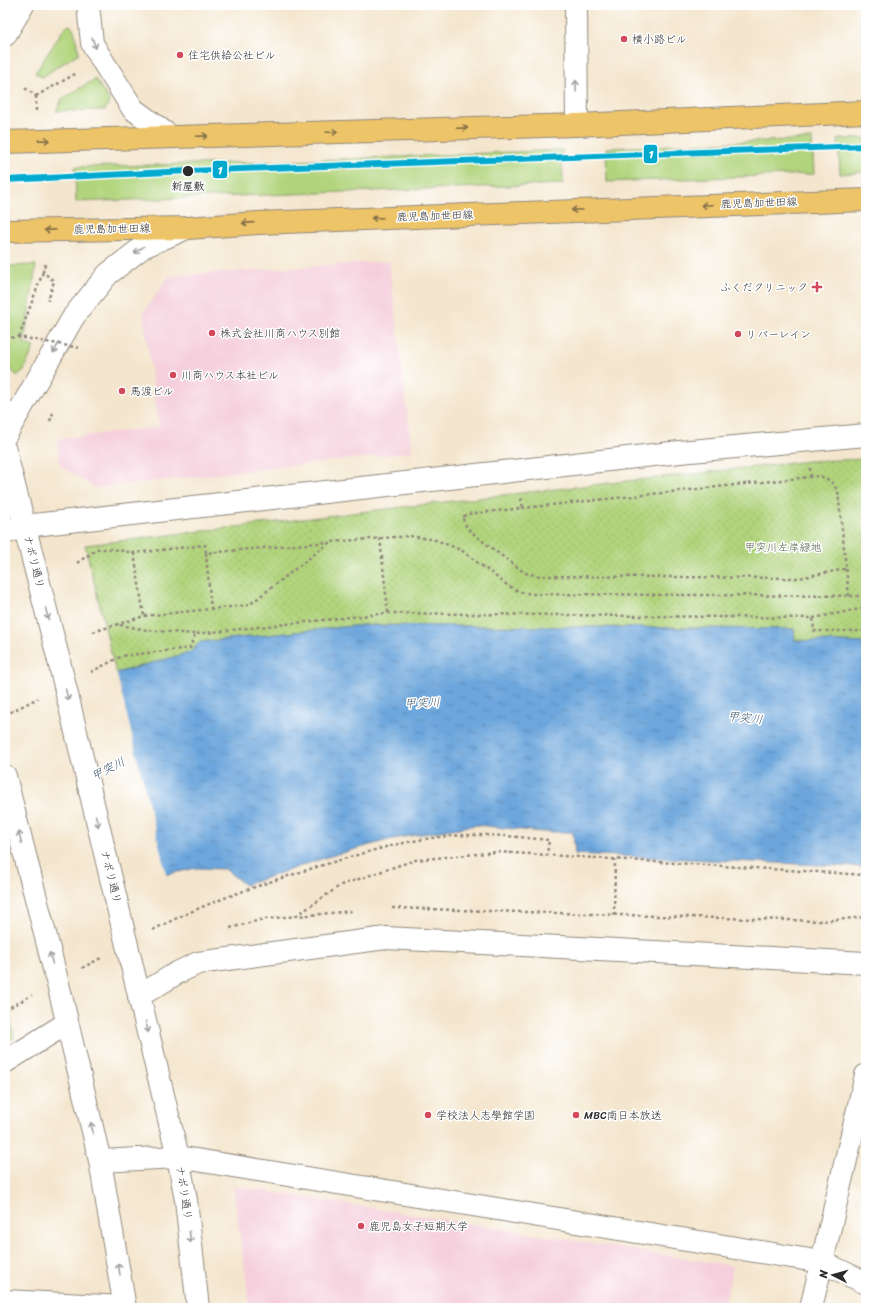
<svg xmlns="http://www.w3.org/2000/svg" width="871" height="1313" font-family="Sriracha,'Klee One',sans-serif">
<style>
.built{fill:#f5cfdb}
.green{fill:#b1d47c;stroke:#6e8054}
.park{fill:url(#park-dots);stroke:#6e8054}
.water{fill:url(#water-ripples);stroke:#4c6884}
.pier{fill:#f4e6ce}
.lines{fill:none;stroke-linecap:round;stroke-linejoin:round}
.minor-casing{stroke:#90887c;stroke-width:24}
.tertiary-casing{stroke:#90887c;stroke-width:24}
.primary-casing{stroke:#90887c;stroke-width:24}
.path{stroke:#90887c;stroke-width:2.5;stroke-dasharray:3 3;stroke-linecap:butt}
.minor{stroke:#fff;stroke-width:22}
.tertiary{stroke:#fff;stroke-width:22}
.primary{stroke:#eec469;stroke-width:22}
.tertiary-bridge-casing{stroke:#90887c;stroke-width:24;stroke-linecap:butt}
.path-bridge{stroke:#90887c;stroke-width:2.5;stroke-dasharray:3 3;stroke-linecap:butt}
.tertiary-bridge{stroke:#fff;stroke-width:22}
.tram-1-casing{stroke:#fff;stroke-width:9}
.tram-1{stroke:#00a9ce;stroke-width:6}
.oneway{stroke:#a0a0a0}
.oneway2{stroke:#837047}
.poi-dot{fill:#d1495b;stroke:#fff;stroke-width:1.5}
.stop-dot{fill:#2b2b2b;stroke:#fff;stroke-width:1.5}
.labels{text-anchor:middle;dominant-baseline:central;stroke-width:3;stroke-linejoin:round;paint-order:stroke}
.poi-label{font-size:11px;fill:#2b2b2b;stroke:#fff;text-anchor:start}
.stop-label{font-size:11px;font-weight:bold;fill:#2b2b2b;stroke:#fff}
.street-label{font-size:11px;fill:#2b2b2b;stroke:#fff}
.park-label{font-size:11px;fill:#535e43;stroke:#fff}
.water-label{font-size:12px;font-style:italic;fill:#455c72;stroke:#fff}
.line-badge{stroke:#fff;stroke-width:1.5}
.badge-label{font-size:11px;text-anchor:middle;font-weight:bold;fill:#fff}
</style>
<defs>
<pattern id="park-dots" width="8" height="8" patternUnits="userSpaceOnUse"><rect width="8" height="8" fill="#b1d47c"/><path d="M2 2h.1M6 6h.1" fill="none" stroke="#98b66b" stroke-width="1.8" stroke-linecap="round"/></pattern>
<pattern id="water-ripples" width="26" height="14" patternUnits="userSpaceOnUse"><rect width="26" height="14" fill="#6ca6dc"/><path d="M2 4q2-2 4 0t4 0M15 11q2-2 4 0t4 0" fill="none" stroke="#5987b3"/></pattern>
</defs>
<rect width="100%" height="100%" fill="#fff"/>
<filter id="ink" filterUnits="userSpaceOnUse"><feTurbulence type="fractalNoise" baseFrequency=".025" numOctaves="2"/><feDisplacementMap in="SourceGraphic" scale="8" xChannelSelector="R" yChannelSelector="G"/><feConvolveMatrix kernelMatrix="1 2 1 2 8 2 1 2 1" color-interpolation-filters="sRGB"/></filter>
<filter id="wash" filterUnits="userSpaceOnUse"><feTurbulence type="fractalNoise" baseFrequency=".012" numOctaves="4" result="noise"/><feDisplacementMap in="SourceGraphic" scale="16" xChannelSelector="R" yChannelSelector="G"/><feGaussianBlur stdDeviation="0.9" result="paint"/><feColorMatrix in="noise" values="0 0 0 0 0 0 0 0 0 0 0 0 0 0 0 0 0 1.4 0 .05"/><feComposite in="paint" operator="in"/></filter>
<g filter="url(#wash)">
<rect width="100%" height="100%" fill="#f4e6ce"/>
<g class="built">
<polygon points="389,261 412,452 95,488 60,466 57,439 159,427 143,313 169,276"/>
<polygon points="233,1186 733,1266 724,1308 250,1308"/>
</g>
<g class="green">
<polygon points="70,25 74,30 79,53 42,77 35,73 65,27"/>
<polygon points="95,79 110,101 105,110 56,111 62,99"/>
<polygon points="866,138 866,172 840,174 838,139"/>
<polygon points="812,139 814,174 607,182 606,148"/>
<polygon points="562,150 563,184 76,202 75,167 271,162"/>
<polygon points="36,265 24,343 34,347 24,370 17,376 11,369 5,351 5,266"/>
</g>
<g class="park">
<polygon points="866,459 866,643 794,640 794,629 362,625 200,642 191,652 116,673 85,545 520,493 809,461"/>
<polygon points="5,997 14,1038 5,1045"/>
</g>
<polygon class="water" points="362,625 794,629 795,640 866,643 866,867 575,854 573,832 542,832 476,825 392,839 327,857 245,885 225,869 196,868 165,875 116,673 191,652 200,642"/>
<polygon class="pier" points="116,671 167,877 5,943 5,724"/>
</g>
<g filter="url(#ink)">
<g class="lines">
<g class="minor-casing">
<g id="minor">
<polyline points="576,5 577,125"/>
<polyline points="139,996 177,973 198,963 386,938 866,963"/>
<polyline points="5,1062 67,1023"/>
<polyline points="100,1161 178,1157 822,1262 866,1283"/>
<polyline points="5,1301 125,1307"/>
<polyline points="811,1308 866,1075"/>
</g>
</g>
<g class="tertiary-casing">
<g id="tertiary">
<polyline points="88,5 92,43 102,60 133,109 171,137"/>
<polyline points="5,35 23,5"/>
<polyline points="5,436 74,316 108,274 143,247 187,228"/>
<polyline points="5,450 58,657"/>
<polyline points="5,533 25,526 680,452 866,435"/>
<polyline points="5,776 30,875"/>
<polyline points="131,962 178,1157 186,1200 198,1308"/>
<polyline points="61,996 100,1161 125,1308"/>
</g>
</g>
<g class="primary-casing">
<g id="primary">
<polyline points="5,142 577,125 866,112"/>
<polyline points="5,231 187,228 258,223 866,200"/>
</g>
</g>
<g class="path">
<polyline points="25,88 36,96"/>
<polyline points="36,96 77,73"/>
<polyline points="36,96 36,112"/>
<polyline points="45,264 43,272 54,281 48,301"/>
<polyline points="19,337 43,272"/>
<polyline points="50,421 53,413"/>
<polyline points="810,468 811,477"/>
<polyline points="521,498 523,508"/>
<polyline points="380,538 388,613"/>
<polyline points="134,553 144,616"/>
<polyline points="206,553 211,609"/>
<polyline points="77,563 97,549 113,549 134,553 205,545 206,553 330,542"/>
<path d="M 845,569 L 799,578 L 540,576 L 525,573 L 490,547 L 467,528 L 462,517 L 468,514 L 818,476 C 829,478 832,482 838,491 L 849,596"/>
<polyline points="813,618 860,609 866,606"/>
<polyline points="120,625 147,630 195,634"/>
<polyline points="93,632 144,616 249,605 330,542 410,536 436,540 461,550 507,585 520,592 533,594 866,596"/>
<polyline points="91,672 122,656 190,648 195,634 388,613 813,618 814,631 866,631"/>
<polyline points="5,715 38,698"/>
<polyline points="392,908 821,921 866,917"/>
<polyline points="614,915 615,859"/>
<polyline points="296,916 341,885 415,860 497,852 547,855"/>
<polyline points="230,928 264,919 354,911"/>
<path d="M 153,930 C 206,902 262,884 320,866 C 364,853 406,839 452,836 C 485,833 517,837 549,840 L 547,855 L 866,875"/>
<polyline points="82,968 101,958"/>
<polyline points="5,1010 32,995"/>
</g>
<use href="#minor" class="minor"/>
<use href="#tertiary" class="tertiary"/>
<use href="#primary" class="primary"/>
<g class="tertiary-bridge-casing">
<g id="tertiary-bridge">
<polyline points="58,657 131,962"/>
<polyline points="30,875 61,996"/>
</g>
</g>
<polyline class="path-bridge" points="5,338 19,337 80,348"/>
<use href="#tertiary-bridge" class="tertiary-bridge"/>
<g class="tram-1-casing">
<polyline id="tram-1" points="5,180 188,171 866,146"/>
</g>
<use href="#tram-1" class="tram-1"/>
</g>
<defs><path id="oneway-shaft" d="M-6 0H5M1.5-3L5.5 0L1.5 3" fill="none" stroke-width="1.6" stroke-linecap="round" stroke-linejoin="round"/></defs>
<g class="oneway">
<use href="#oneway-shaft" transform="translate(94 43) rotate(70)"/>
<use href="#oneway-shaft" transform="translate(576 86) rotate(-91)"/>
<use href="#oneway-shaft" transform="translate(139 250) rotate(144)"/>
<use href="#oneway-shaft" transform="translate(56 348) rotate(120)"/>
<use href="#oneway-shaft" transform="translate(47 614) rotate(76)"/>
<use href="#oneway-shaft" transform="translate(67 695) rotate(76)"/>
<use href="#oneway-shaft" transform="translate(97 821) rotate(76)"/>
<use href="#oneway-shaft" transform="translate(20 837) rotate(-104)"/>
<use href="#oneway-shaft" transform="translate(51 958) rotate(-104)"/>
<use href="#oneway-shaft" transform="translate(147 1027) rotate(76)"/>
<use href="#oneway-shaft" transform="translate(92 1128) rotate(-103)"/>
<use href="#oneway-shaft" transform="translate(190 1237) rotate(83)"/>
<use href="#oneway-shaft" transform="translate(119 1269) rotate(-99)"/>
</g>
<g class="oneway2">
<use href="#oneway-shaft" transform="translate(462 128) rotate(-2)"/>
<use href="#oneway-shaft" transform="translate(332 132) rotate(-2)"/>
<use href="#oneway-shaft" transform="translate(202 136) rotate(-2)"/>
<use href="#oneway-shaft" transform="translate(44 140) rotate(-1)"/>
<use href="#oneway-shaft" transform="translate(707 205) rotate(178)"/>
<use href="#oneway-shaft" transform="translate(577 210) rotate(178)"/>
<use href="#oneway-shaft" transform="translate(377 218) rotate(178)"/>
<use href="#oneway-shaft" transform="translate(248 223) rotate(176)"/>
<use href="#oneway-shaft" transform="translate(50 230) rotate(179)"/>
</g>
</g>
<g class="poi-dot">
<circle cx="624" cy="39" r="4"/>
<circle cx="180" cy="55" r="4"/>
<path d="M815 281h4v4h4v4h-4v4h-4v-4h-4v-4h4z"/>
<circle cx="212" cy="333" r="4"/>
<circle cx="738" cy="334" r="4"/>
<circle cx="173" cy="375" r="4"/>
<circle cx="122" cy="391" r="4"/>
<circle cx="428" cy="1115" r="4"/>
<circle cx="576" cy="1115" r="4"/>
<circle cx="361" cy="1226" r="4"/>
</g>
<circle class="stop-dot" cx="188" cy="171" r="6"/>
<g class="labels">
<g class="poi-label">
<text x="632" y="39">横小路ビル</text>
<text x="188" y="55">住宅供給公社ビル</text>
<text x="808" y="287" text-anchor="end">ふくだクリニック</text>
<text x="220" y="333">株式会社川商ハウス別館</text>
<text x="746" y="334">リバーレイン</text>
<text x="181" y="375">川商ハウス本社ビル</text>
<text x="130" y="391">馬渡ビル</text>
<text x="436" y="1115">学校法人志學館学園</text>
<text x="584" y="1115">MBC南日本放送</text>
<text x="369" y="1226">鹿児島女子短期大学</text>
</g>
<g class="stop-label">
<text x="188" y="186">新屋敷</text>
</g>
<g class="street-label">
<text transform="translate(759 203) rotate(-2)">鹿児島加世田線</text>
<text transform="translate(435 216) rotate(-2)">鹿児島加世田線</text>
<text transform="translate(112 229) rotate(-1)">鹿児島加世田線</text>
<text transform="translate(34 562) rotate(76)">ナポリ通り</text>
<text transform="translate(111 877) rotate(76)">ナポリ通り</text>
<text transform="translate(184 1193) rotate(81)">ナポリ通り</text>
</g>
<g class="park-label">
<text x="783" y="547">甲突川左岸緑地</text>
</g>
<g class="water-label">
<text transform="translate(422 703) rotate(-3)">甲突川</text>
<text transform="translate(745 718) rotate(6)">甲突川</text>
<text transform="translate(108 769) rotate(-28)">甲突川</text>
</g>
</g>
<g class="line-badge">
<rect x="643" y="144" width="15" height="20" rx="4" fill="#00a9ce"/>
<rect x="212" y="160" width="16" height="19" rx="4" fill="#00a9ce"/>
</g>
<g class="badge-label">
<text x="651" y="158">1</text>
<text x="220" y="174">1</text>
</g>
<rect width="871" height="1313" fill="none" stroke="#fff" stroke-width="20"/>
<g transform="translate(833 1275) rotate(276)" stroke="#ffffff" stroke-width="3" paint-order="stroke">
<path d="M0-3L7 15L0 10L-7 15Z" fill="#2b2b2b"/>
<text y="-6" font-size="11" font-weight="bold" text-anchor="middle" fill="#2b2b2b">N</text>
</g>
</svg>
